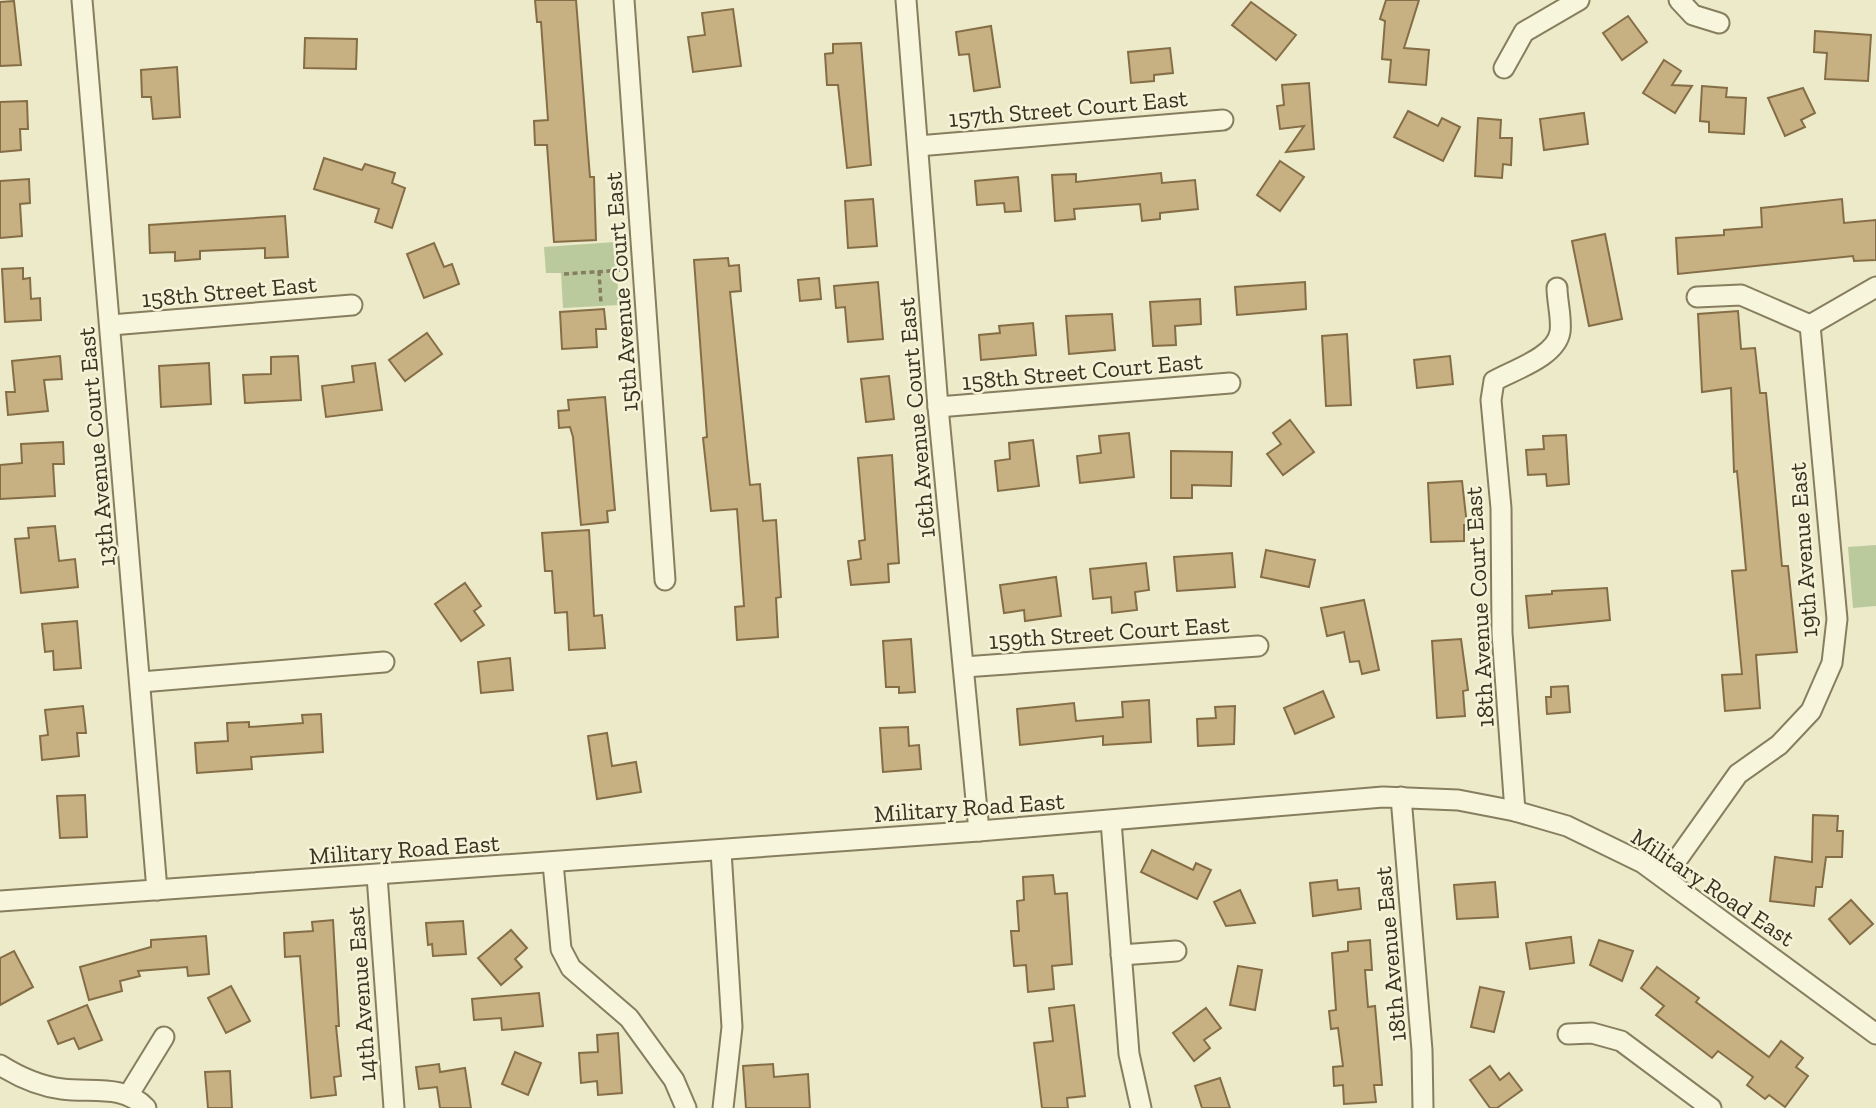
<svg xmlns="http://www.w3.org/2000/svg" width="1876" height="1108" font-family="'Zilla Slab',serif">
<style>
.green{fill:#baca9d}
.building{fill:#c7b082;stroke:#856e46;stroke-width:2}
.lines{fill:none;stroke-linecap:round;stroke-linejoin:round}
.minor-casing{stroke:#877e5f;stroke-width:23}
.path{stroke:#877e5f;stroke-width:3.5;stroke-dasharray:5 3.5;stroke-linecap:butt}
.minor{stroke:#f7f5dc;stroke-width:19}
.labels{text-anchor:middle;dominant-baseline:central;stroke-width:5;stroke-linejoin:round;paint-order:stroke}
.street-label{font-size:24px;fill:#393221;stroke:#f4f3d8}
</style>
<rect width="100%" height="100%" fill="#eceac9"/>
<g class="green">
<polygon points="615,242 619,305 563,308 561,273 546,273 544,247"/>
<polygon points="1876,545 1876,606 1853,608 1848,547"/>
</g>
<g class="building">
<polygon points="535,0 576,0 590,177 594,177 596,240 554,242 547,145 535,145 534,121 548,120 541,22 537,22"/>
<polygon points="1386,0 1419,0 1404,48 1429,50 1426,85 1389,82 1391,60 1382,59 1385,21 1380,19"/>
<polygon points="14,1 21,65 0,66 0,2"/>
<polygon points="1251,2 1296,35 1276,60 1232,25"/>
<polygon points="733,9 741,66 693,72 688,37 705,35 702,13"/>
<polygon points="1628,16 1647,42 1622,60 1603,33"/>
<polygon points="991,26 1000,87 974,91 969,54 959,55 956,32"/>
<polygon points="1815,31 1871,35 1868,81 1825,79 1827,53 1814,52"/>
<polygon points="305,38 357,39 356,69 304,68"/>
<polygon points="861,43 871,165 847,168 838,85 827,85 825,54 833,53 833,44"/>
<polygon points="1170,48 1173,73 1154,75 1154,81 1131,83 1128,52"/>
<polygon points="1664,60 1681,71 1672,85 1692,86 1675,113 1643,93"/>
<polygon points="177,67 180,117 153,119 151,97 142,97 141,70"/>
<polygon points="1309,83 1314,149 1286,152 1304,126 1280,129 1277,106 1284,105 1282,85"/>
<polygon points="1702,86 1727,88 1726,97 1746,98 1744,134 1709,132 1709,122 1700,121"/>
<polygon points="1803,88 1815,113 1801,120 1805,127 1785,136 1768,98"/>
<polygon points="27,101 28,129 20,129 21,150 0,152 0,102"/>
<polygon points="1408,111 1438,126 1442,118 1460,127 1443,161 1394,137"/>
<polygon points="1584,113 1588,144 1544,150 1540,119"/>
<polygon points="1478,118 1501,120 1500,138 1512,138 1511,165 1503,164 1502,178 1475,176"/>
<polygon points="324,158 362,170 365,164 395,173 392,183 405,188 392,228 375,222 379,209 314,189"/>
<polygon points="1280,161 1304,177 1280,211 1257,195"/>
<polygon points="1161,173 1162,183 1195,180 1198,209 1160,213 1160,219 1142,221 1140,204 1074,209 1075,219 1055,221 1052,175 1076,174 1076,182"/>
<polygon points="1018,177 1021,211 1005,212 1004,203 977,205 975,181"/>
<polygon points="29,179 30,203 20,204 22,236 0,238 0,181"/>
<polygon points="873,199 877,246 848,248 845,201"/>
<polygon points="1842,199 1844,223 1876,220 1876,260 1854,261 1853,256 1678,274 1676,238 1724,235 1724,230 1762,227 1761,208"/>
<polygon points="285,216 288,257 265,258 265,248 200,251 200,259 175,261 175,252 150,253 149,225"/>
<polygon points="1605,234 1622,319 1589,326 1572,241"/>
<polygon points="434,243 444,267 452,264 459,284 424,298 407,254"/>
<polygon points="728,258 729,266 739,265 741,291 730,292 750,485 760,484 763,521 776,520 781,597 776,598 778,637 737,640 735,607 744,606 737,509 711,511 703,438 707,437 694,260"/>
<polygon points="23,268 23,279 30,278 31,299 40,298 41,320 5,322 2,269"/>
<polygon points="819,278 821,299 800,301 798,280"/>
<polygon points="878,282 883,339 848,342 845,307 836,308 834,286"/>
<polygon points="1305,282 1306,309 1237,315 1235,287"/>
<polygon points="1200,299 1201,324 1175,326 1176,345 1153,346 1150,302"/>
<polygon points="604,309 606,329 596,329 597,347 562,349 560,312"/>
<polygon points="1738,311 1741,349 1755,348 1760,393 1766,393 1782,566 1788,566 1797,652 1756,655 1760,708 1725,711 1722,675 1742,674 1732,571 1746,570 1737,471 1734,472 1731,388 1702,392 1698,314"/>
<polygon points="1112,314 1115,350 1069,354 1066,316"/>
<polygon points="1033,323 1036,355 981,360 979,335 1000,333 999,326"/>
<polygon points="427,333 442,354 405,381 389,360"/>
<polygon points="1347,334 1351,405 1326,406 1322,336"/>
<polygon points="60,356 62,379 44,380 48,411 8,415 6,392 15,392 12,361"/>
<polygon points="298,356 301,400 245,403 243,375 271,374 271,357"/>
<polygon points="1450,356 1453,384 1417,388 1414,360"/>
<polygon points="209,363 211,404 161,407 159,366"/>
<polygon points="375,363 382,410 326,417 322,386 354,382 352,366"/>
<polygon points="889,376 894,419 866,422 861,379"/>
<polygon points="605,397 615,510 607,511 608,522 581,525 573,437 570,427 559,428 558,411 569,410 568,400"/>
<polygon points="1290,420 1314,452 1283,475 1267,454 1281,444 1273,433"/>
<polygon points="1129,433 1134,477 1080,483 1077,456 1101,453 1099,436"/>
<polygon points="1566,435 1569,484 1547,486 1546,474 1528,475 1526,450 1544,449 1543,436"/>
<polygon points="1033,440 1039,486 998,491 995,461 1010,459 1009,443"/>
<polygon points="63,442 64,464 53,464 55,496 0,499 0,465 22,463 21,444"/>
<polygon points="1171,451 1232,452 1231,486 1192,485 1192,498 1171,498"/>
<polygon points="892,455 899,563 888,564 889,582 851,585 848,561 861,559 859,541 865,540 858,458"/>
<polygon points="1462,481 1467,525 1464,525 1464,541 1431,542 1428,483"/>
<polygon points="55,526 59,561 75,559 78,587 21,593 15,539 29,538 28,528"/>
<polygon points="589,530 594,616 602,615 605,648 569,650 567,612 555,613 552,571 545,571 542,533"/>
<polygon points="1266,550 1315,560 1309,587 1261,577"/>
<polygon points="1232,553 1235,587 1177,591 1174,557"/>
<polygon points="1146,563 1149,590 1135,592 1137,610 1112,613 1111,597 1093,599 1090,569"/>
<polygon points="1056,577 1061,616 1025,621 1024,610 1004,613 1000,585"/>
<polygon points="465,583 481,606 474,611 484,625 461,641 435,604"/>
<polygon points="1607,588 1610,620 1529,628 1526,596 1552,594 1552,591"/>
<polygon points="1364,600 1379,670 1362,674 1359,661 1350,662 1344,632 1327,636 1321,608"/>
<polygon points="77,621 81,668 54,670 53,651 45,652 42,624"/>
<polygon points="911,639 915,692 899,693 899,687 886,687 883,641"/>
<polygon points="1461,639 1468,690 1463,691 1465,716 1437,718 1432,641"/>
<polygon points="510,658 513,690 481,693 478,662"/>
<polygon points="1568,686 1570,712 1547,714 1546,697 1551,697 1551,687"/>
<polygon points="1323,691 1334,717 1295,734 1284,708"/>
<polygon points="1149,700 1151,742 1103,745 1103,736 1020,745 1017,709 1074,703 1076,721 1123,717 1122,702"/>
<polygon points="83,706 86,733 77,733 79,756 42,760 40,736 48,735 45,710"/>
<polygon points="1235,706 1234,744 1198,746 1197,719 1216,718 1215,707"/>
<polygon points="321,714 323,752 251,757 252,769 197,773 195,743 228,741 227,723 249,722 249,727 303,723 302,715"/>
<polygon points="908,727 909,746 919,745 921,769 883,772 880,728"/>
<polygon points="607,733 612,766 636,762 641,792 597,799 588,736"/>
<polygon points="85,795 87,837 60,838 57,796"/>
<polygon points="1813,815 1838,816 1837,831 1843,831 1842,857 1826,857 1822,887 1816,887 1814,906 1770,901 1775,857 1812,862"/>
<polygon points="1152,850 1193,870 1196,863 1211,870 1197,899 1141,872"/>
<polygon points="1053,875 1055,894 1067,893 1072,964 1052,966 1054,989 1028,992 1026,965 1014,966 1011,931 1019,931 1017,901 1024,900 1023,877"/>
<polygon points="1337,880 1338,890 1359,888 1361,909 1313,916 1310,883"/>
<polygon points="1495,882 1498,917 1457,919 1454,885"/>
<polygon points="1240,890 1255,923 1226,926 1214,902"/>
<polygon points="1851,900 1873,924 1850,944 1829,919"/>
<polygon points="333,920 339,1026 336,1026 341,1076 334,1077 336,1095 311,1098 300,956 285,957 284,933 313,931 312,922"/>
<polygon points="463,921 466,954 433,956 432,944 428,945 426,923"/>
<polygon points="511,930 527,948 515,959 522,967 501,985 478,958"/>
<polygon points="206,936 209,974 188,976 187,967 138,971 140,976 120,981 122,991 89,1000 80,967 151,947 151,940"/>
<polygon points="1571,937 1574,963 1530,969 1526,943"/>
<polygon points="1370,940 1372,970 1365,970 1368,1007 1375,1006 1382,1085 1374,1085 1376,1102 1344,1104 1343,1085 1334,1086 1333,1067 1343,1066 1338,1028 1331,1029 1329,1011 1336,1010 1332,953 1348,951 1348,942"/>
<polygon points="1599,940 1633,951 1622,981 1590,965"/>
<polygon points="14,951 33,987 0,1005 0,958"/>
<polygon points="1238,966 1262,970 1255,1010 1230,1005"/>
<polygon points="1657,967 1699,998 1696,1002 1769,1057 1781,1041 1803,1058 1796,1067 1808,1076 1785,1107 1769,1095 1765,1099 1747,1085 1753,1077 1718,1051 1712,1058 1656,1015 1664,1006 1641,988"/>
<polygon points="231,986 250,1021 226,1033 208,998"/>
<polygon points="1480,987 1504,992 1494,1032 1471,1027"/>
<polygon points="539,993 543,1026 502,1030 501,1018 474,1020 472,999"/>
<polygon points="87,1005 102,1040 79,1049 74,1038 58,1044 48,1021"/>
<polygon points="1074,1005 1085,1096 1067,1098 1068,1108 1042,1108 1034,1043 1053,1041 1049,1008"/>
<polygon points="1206,1008 1221,1028 1204,1040 1210,1048 1194,1061 1173,1033"/>
<polygon points="618,1033 622,1093 598,1095 597,1081 581,1083 579,1053 598,1052 597,1035"/>
<polygon points="515,1052 541,1063 528,1095 502,1084"/>
<polygon points="439,1064 440,1072 465,1068 471,1108 440,1108 437,1087 419,1089 416,1067"/>
<polygon points="773,1064 774,1077 808,1074 810,1108 746,1108 743,1066"/>
<polygon points="1490,1066 1500,1080 1509,1073 1522,1090 1497,1108 1490,1108 1470,1080"/>
<polygon points="230,1071 232,1108 208,1108 205,1072"/>
<polygon points="1220,1078 1230,1108 1202,1108 1195,1086"/>
</g>
<g class="lines">
<g class="minor-casing">
<g id="minor">
<polyline points="82,0 157,890"/>
<polyline points="624,0 665,580"/>
<polyline points="906,0 938,407 979,831"/>
<polyline points="1679,0 1693,15 1719,23"/>
<polyline points="1504,68 1524,32 1579,0"/>
<polyline points="918,146 1223,120"/>
<polyline points="1697,297 1741,295 1810,325"/>
<polyline points="111,325 352,305"/>
<polyline points="1810,325 1876,287"/>
<polyline points="938,407 1230,383"/>
<polyline points="964,667 1258,646"/>
<polyline points="141,682 384,662"/>
<polyline points="1401,797 1422,1050 1423,1108"/>
<path d="M 1515,811 L 1502,633 L 1501,508 L 1491,400 L 1494,381 C 1513,370 1556,357 1560,332 C 1562,319 1557,301 1557,288"/>
<polyline points="1111,821 1129,1054 1141,1108"/>
<polyline points="721,851 732,1027 723,1108"/>
<polyline points="553,863 561,949 571,968 629,1018 674,1080 686,1108"/>
<polyline points="377,876 394,1108"/>
<polyline points="1664,878 1738,774 1779,745 1811,711 1832,663 1837,619 1810,325"/>
<polyline points="0,901 979,831 1383,797 1458,800 1515,811 1567,826 1643,863 1876,1034"/>
<polyline points="1121,955 1176,951"/>
<polyline points="1568,1034 1592,1033 1621,1041 1711,1108"/>
<path d="M 0,1065 C 19,1077 39,1086 62,1089 C 91,1093 124,1084 146,1108"/>
<polyline points="129,1094 164,1037"/>
</g>
</g>
<g class="path">
<polyline points="599,271 601,304"/>
<polyline points="564,274 624,270"/>
</g>
<use href="#minor" class="minor"/>
</g>
<g class="labels">
<g class="street-label">
<text transform="translate(1068 108) rotate(-5)">157th Street Court East</text>
<text transform="translate(229 291) rotate(-5)">158th Street East</text>
<text transform="translate(621 292) rotate(-94)">15th Avenue Court East</text>
<text transform="translate(1082 371) rotate(-5)">158th Street Court East</text>
<text transform="translate(916 418) rotate(-95)">16th Avenue Court East</text>
<text transform="translate(96 447) rotate(-95)">13th Avenue Court East</text>
<text transform="translate(1803 550) rotate(-94)">19th Avenue East</text>
<text transform="translate(1479 607) rotate(-93)">18th Avenue Court East</text>
<text transform="translate(1109 632) rotate(-4)">159th Street Court East</text>
<text transform="translate(969 807) rotate(-4)">Military Road East</text>
<text transform="translate(404 849) rotate(-4)">Military Road East</text>
<text transform="translate(1713 887) rotate(34)">Military Road East</text>
<text transform="translate(1390 954) rotate(-95)">18th Avenue East</text>
<text transform="translate(361 994) rotate(-94)">14th Avenue East</text>
</g>
</g>
</svg>
